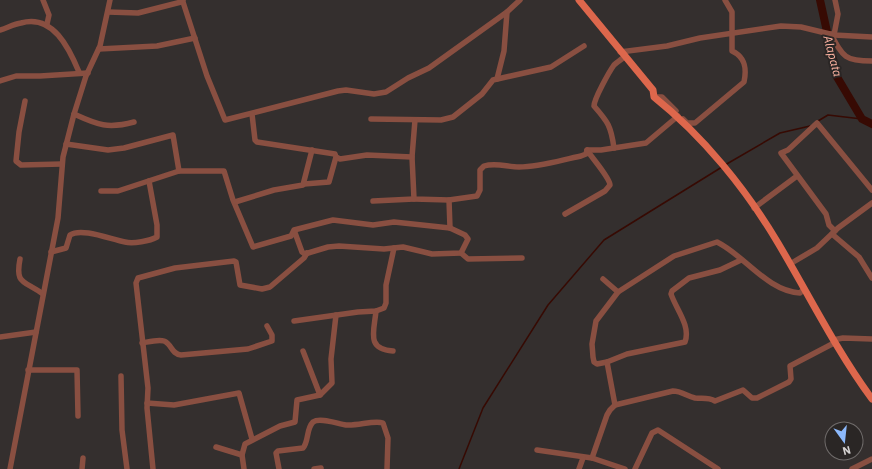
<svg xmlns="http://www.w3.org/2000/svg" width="872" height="469" font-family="'IBM Plex Sans',sans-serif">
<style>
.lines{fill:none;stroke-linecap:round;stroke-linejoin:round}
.stream{stroke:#370a03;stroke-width:1.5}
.river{stroke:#370a03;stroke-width:8}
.minor{stroke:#894f41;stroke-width:5.5}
.major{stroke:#dd674c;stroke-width:7}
.labels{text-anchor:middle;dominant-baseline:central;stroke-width:4;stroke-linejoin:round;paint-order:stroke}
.water-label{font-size:12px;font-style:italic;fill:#feb4a2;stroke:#2a2625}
</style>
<rect width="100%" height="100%" fill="#342f2e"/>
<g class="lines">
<g class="stream">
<polyline points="818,121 828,115 862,119"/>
<polyline points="725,165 780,133 810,126"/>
<polyline points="459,469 483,408 548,305 604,240 722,167"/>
</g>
<polyline class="river" points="820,0 837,77 862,119 872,124"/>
<g class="minor">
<polyline points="43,0 49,15 47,24"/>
<polyline points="183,2 207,76 225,120 338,91 346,90 374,94 386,92 408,78 429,68 507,12"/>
<polyline points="108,12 138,13 181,2 183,0"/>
<path d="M 0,30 C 7,28 14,24 21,23 C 53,14 69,48 79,72"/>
<path d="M 831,34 C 843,57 845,61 872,61"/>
<polyline points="834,35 838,14 835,0"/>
<polyline points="99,49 157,46 195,38"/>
<polyline points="620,52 667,46 700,38 781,26 801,27 834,35 872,37"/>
<polyline points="497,79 504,51 507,12 520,0"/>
<polyline points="0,81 16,76 40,76 88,73"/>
<polyline points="654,97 662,97 676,111"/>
<polyline points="25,101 19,132 16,161 21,165 62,164"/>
<path d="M 74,114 C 98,125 108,129 134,122"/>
<polyline points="252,114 255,140 257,142 335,154 336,157 329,182 304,184"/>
<polyline points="371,119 441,120 453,117 482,94 493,80 551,67 584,46"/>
<path d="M 683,119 L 687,123 L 695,123 L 744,82 C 747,68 745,57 732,51 L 732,12 L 725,0"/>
<path d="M 415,120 L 412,157 L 414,199 L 449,200 L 477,196 L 480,190 L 480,170 L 484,166 C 496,162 507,167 519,167 C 540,167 561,160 581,156 L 586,154 L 587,150 L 601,150 L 646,143 L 678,116"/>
<polyline points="66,144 108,150 124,148 173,135 179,171 118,191 101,191"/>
<path d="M 614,148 C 611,126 608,122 594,106 C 594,99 609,72 614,65 C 617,62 621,60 624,57"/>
<polyline points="336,157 340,159 367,155 412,157"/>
<polyline points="179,171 224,171 233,200 253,247 291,236 294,230 333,220 373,225 394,222 450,228 465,235 468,239 461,253 432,254 403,247 384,249 339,246 328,247 305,254 302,252 294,230"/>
<polyline points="449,200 450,228"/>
<polyline points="373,201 414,199"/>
<polyline points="235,202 274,190 303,185 312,150"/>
<polyline points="754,208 797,176"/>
<path d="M 565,214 L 605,191 L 610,185 C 610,178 592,158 587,150"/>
<polyline points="835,231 829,225 826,214 781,153 788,150 817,123 872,190"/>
<polyline points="832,234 859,257 872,278"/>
<path d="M 51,252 L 66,248 L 70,235 C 82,227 112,240 125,242 C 133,244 150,241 157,237 L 157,225 L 149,181"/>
<polyline points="461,253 468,259 522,258"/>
<path d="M 20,259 C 15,285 24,280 43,294"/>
<polyline points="790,264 817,248 838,228 872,203"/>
<polyline points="603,279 618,292"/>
<path d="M 376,311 C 374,332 366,349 393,351"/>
<polyline points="294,321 358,312 376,311 384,308 386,303 386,285 394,248"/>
<polyline points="0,337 36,332"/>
<polyline points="833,340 843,338 872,339"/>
<path d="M 142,343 C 148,342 158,339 164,341 C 172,344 171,354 181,355 L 248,349 L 272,341 L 272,335 L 267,326"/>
<polyline points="303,351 320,395"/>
<path d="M 607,362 L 597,364 L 594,362 L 593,357 L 592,344 L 596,321 L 618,292 L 674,256 L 717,242 C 744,255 767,291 800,293 L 804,289"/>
<polyline points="28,370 77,370 78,416"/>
<polyline points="121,376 122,430 127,469"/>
<polyline points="147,403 174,405 239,393 252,439"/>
<path d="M 615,405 L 607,362 L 627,354 L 685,342 C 691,326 676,309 671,294 L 672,291 L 689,278 L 720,270 L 741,260"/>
<polyline points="216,447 242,455"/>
<polyline points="537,450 592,458 625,469"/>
<path d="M 592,458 L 607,415 L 610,410 L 615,405 L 673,391 C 681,391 687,396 695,398 C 702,399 708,397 715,401 L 743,390 L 752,398 L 757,398 L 789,382 L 791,379 L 790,366 L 834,343"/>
<polyline points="10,469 58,218 63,157 74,114 86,76 100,46 110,0"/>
<polyline points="82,469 83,458"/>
<polyline points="153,469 147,408 148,388 136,283 138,278 175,268 234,261 236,262 240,285 262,289 270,287 304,258 307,253"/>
<polyline points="244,469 242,455 245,444 280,426 295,422 297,400 320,395 332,383 331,359 336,315"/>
<path d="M 279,469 L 276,453 L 278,451 L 303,448 C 309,441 306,429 313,422 C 320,417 338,424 346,425 C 358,426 374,420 383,423 L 388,438 L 387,469"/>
<polyline points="314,469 321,468"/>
<polyline points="579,469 583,458"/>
<polyline points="635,469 652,433 658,430 718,469"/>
<polyline points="852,469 872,459"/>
</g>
<path class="major" d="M 579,0 L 653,90 L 654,97 C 703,136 746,189 778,243 C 809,295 836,350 872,399"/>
</g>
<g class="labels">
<g class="water-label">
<text transform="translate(833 56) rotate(75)">Alapata</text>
</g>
</g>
<g transform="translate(844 441) rotate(165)"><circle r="19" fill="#2a2625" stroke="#6f6b6a"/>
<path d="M0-3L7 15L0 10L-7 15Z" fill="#8cb9fc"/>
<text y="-6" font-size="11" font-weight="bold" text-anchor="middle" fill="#d6d3d2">N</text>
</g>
</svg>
